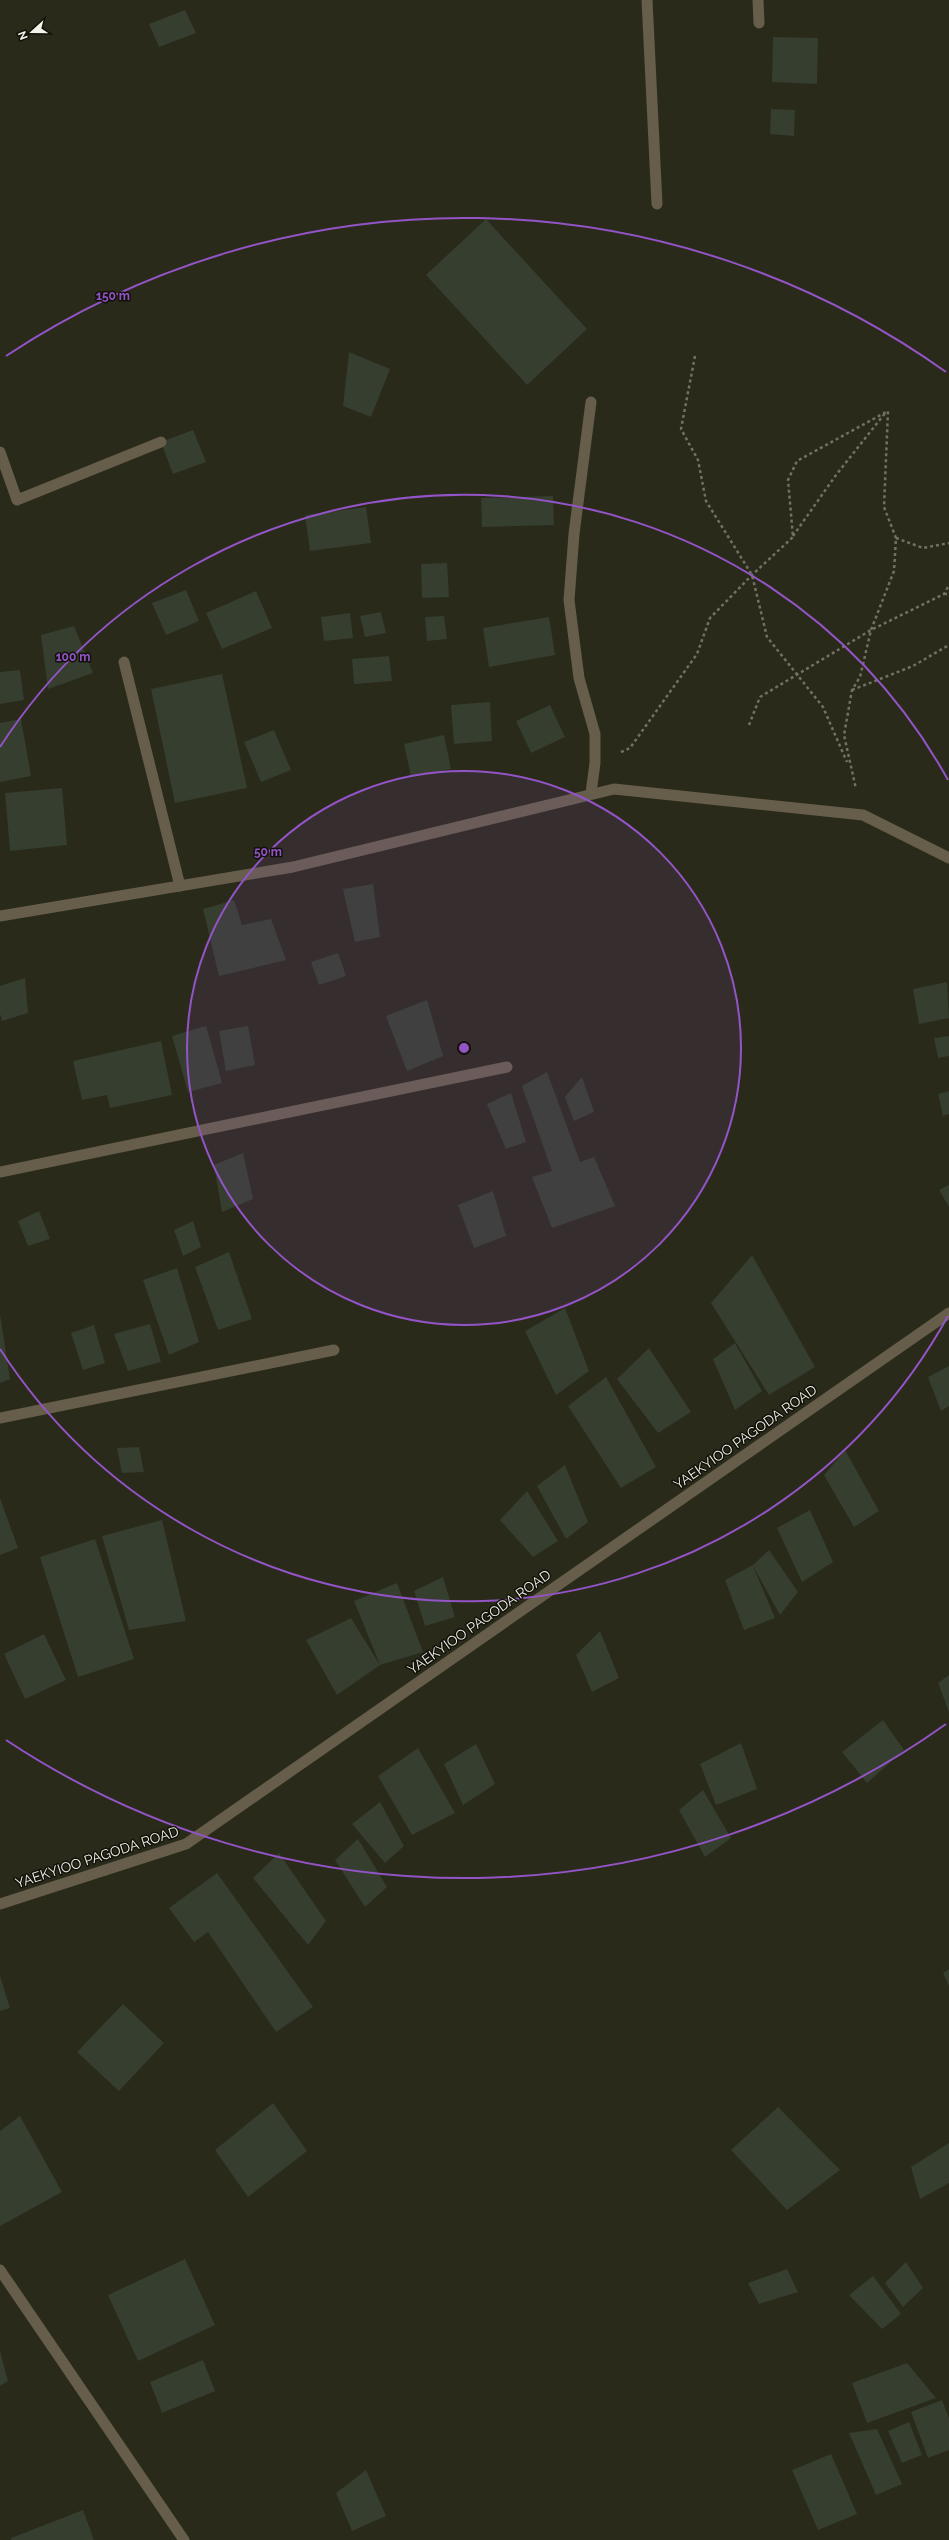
<svg xmlns="http://www.w3.org/2000/svg" width="949" height="2540" font-family="Raleway,sans-serif">
<style>
.building{fill:#353e2f}
.lines{fill:none;stroke-linecap:round;stroke-linejoin:round}
.path{stroke:#717264;stroke-width:2.5;stroke-dasharray:3 3;stroke-linecap:butt}
.service{stroke:#665d4a;stroke-width:11}
.minor{stroke:#665d4a;stroke-width:11}
.ring{fill:none;stroke:#9354c7;stroke-width:2}
.labels{text-anchor:middle;dominant-baseline:central;stroke-width:3;stroke-linejoin:round;paint-order:stroke}
.street-label{font-size:14px;fill:#f3f3e9;stroke:#12120b}
.centre{fill:#9354c7;stroke:#12120b;stroke-width:2}
.ring-label{font-size:12px;text-anchor:middle;font-weight:bold;fill:#9354c7;stroke:#12120b;stroke-width:3;stroke-linejoin:round;paint-order:stroke}
</style>
<rect width="100%" height="100%" fill="#292a1a"/>
<path class="building" d="M185,10L196,33L159,47L149,24Z
M773,37L818,38L817,84L772,82Z
M771,109L795,110L794,136L770,134Z
M486,219L587,329L527,385L426,275Z
M349,352L390,369L371,417L343,406Z
M193,430L206,462L173,474L161,442Z
M553,496L554,525L482,527L481,498Z
M366,507L371,543L310,551L305,515Z
M447,563L449,597L422,598L421,564Z
M186,590L199,621L166,635L152,603Z
M256,591L272,628L222,649L206,613Z
M381,612L386,633L365,637L360,616Z
M350,613L353,638L324,641L321,617Z
M444,616L447,639L427,641L425,617Z
M549,617L555,655L489,667L483,628Z
M74,626L93,673L48,689L41,635Z
M389,656L392,681L354,684L352,659Z
M20,670L24,700L0,704V672Z
M222,674L247,788L175,803L151,689Z
M490,702L492,741L454,744L451,705Z
M550,705L565,737L531,753L516,721Z
M21,719L31,776L0,782V723Z
M274,730L291,770L261,782L244,742Z
M444,735L451,769L411,777L404,744Z
M62,788L67,845L10,851L5,793Z
M373,884L380,937L355,942L343,889Z
M234,900L242,925L271,919L286,960L219,976L203,909Z
M338,953L346,976L319,985L311,962Z
M25,978L28,1013L2,1021L0,1014V986Z
M947,982L949,1018L919,1024L913,989Z
M427,1000L443,1056L407,1071L386,1016Z
M206,1026L222,1083L188,1092L172,1036Z
M248,1026L255,1065L226,1071L219,1031Z
M949,1036V1056L938,1058L934,1038Z
M161,1041L172,1095L110,1108L107,1095L82,1100L73,1061Z
M547,1072L580,1162L594,1157L615,1206L552,1228L532,1177L552,1171L522,1086Z
M582,1077L594,1112L574,1121L565,1097Z
M949,1091V1114L943,1116L938,1094Z
M511,1093L526,1142L506,1149L487,1104Z
M243,1153L253,1199L222,1212L214,1165Z
M949,1185V1207L939,1190Z
M493,1191L506,1236L474,1248L458,1205Z
M39,1211L50,1239L28,1246L18,1221Z
M193,1221L201,1247L183,1256L174,1230Z
M229,1252L252,1319L218,1330L195,1267Z
M752,1255L815,1367L769,1395L711,1303Z
M177,1268L199,1342L169,1355L143,1280Z
M565,1308L589,1371L556,1395L525,1331Z
M0,1314L10,1379L0,1383Z
M150,1324L161,1362L128,1371L114,1334Z
M94,1325L105,1363L83,1370L71,1333Z
M735,1343L762,1391L735,1410L713,1359Z
M649,1348L691,1412L658,1433L617,1379Z
M949,1366V1406L941,1411L928,1377Z
M606,1377L656,1467L621,1488L568,1406Z
M139,1447L144,1472L122,1473L117,1448Z
M845,1450L879,1511L854,1527L824,1475Z
M565,1465L588,1522L566,1539L537,1486Z
M527,1491L558,1541L533,1557L500,1520Z
M0,1498L18,1548L0,1555Z
M810,1510L833,1562L802,1582L777,1528Z
M162,1520L186,1621L129,1630L102,1536Z
M95,1539L134,1659L78,1677L40,1557Z
M769,1550L798,1592L780,1615L753,1566L775,1618L744,1630L725,1580L753,1565Z
M443,1577L455,1617L425,1626L414,1591Z
M397,1583L423,1652L380,1665L354,1601Z
M351,1618L380,1665L337,1695L306,1640Z
M600,1631L619,1678L592,1692L576,1655Z
M44,1634L66,1680L25,1699L4,1654Z
M949,1675V1712L938,1683Z
M883,1720L904,1750L867,1783L842,1752Z
M741,1743L757,1789L716,1805L700,1764Z
M476,1744L495,1784L463,1805L444,1764Z
M418,1748L455,1813L412,1835L378,1776Z
M703,1790L731,1838L705,1857L679,1810Z
M380,1802L404,1846L385,1863L352,1824Z
M358,1839L387,1887L365,1907L335,1860Z
M279,1853L326,1921L308,1945L253,1878Z
M217,1873L313,2007L276,2032L208,1932L194,1942L169,1908Z
M949,1969V1986L943,1973Z
M0,1976L10,2008L0,2011Z
M123,2004L164,2043L119,2091L77,2052Z
M273,2103L307,2151L248,2197L215,2150Z
M778,2107L840,2170L787,2210L731,2150Z
M20,2116L62,2192L0,2226V2131Z
M949,2143V2183L920,2199L911,2167Z
M185,2259L215,2325L138,2361L108,2295Z
M906,2262L923,2288L903,2307L885,2283Z
M787,2269L798,2292L759,2304L748,2283Z
M873,2276L901,2314L882,2329L849,2295Z
M0,2351L8,2381L0,2386Z
M203,2360L215,2391L162,2413L150,2382Z
M907,2363L936,2398L867,2423L852,2383Z
M942,2400L949,2418V2450L928,2458L911,2412Z
M909,2422L922,2455L902,2463L888,2431Z
M877,2429L902,2484L876,2495L849,2433Z
M831,2454L857,2514L818,2530L792,2470Z
M366,2470L386,2516L352,2531L336,2493Z
M83,2510L94,2540H11V2538Z"/>
<g class="lines">
<path class="path" d="M695,356L681,429L698,460L706,501L752,575L767,637L823,707L847,762
M793,536L836,475L886,412
M896,538L923,548L949,543
M944,594H949
M852,690L913,666L949,645
M749,725L760,697L871,630L944,594L949,585
M621,752L630,748L697,654L710,618L752,575L793,537L788,480L797,461L888,411L884,507L896,538L894,571L871,630L860,677L852,690L844,735L856,789"/>
<path class="service" d="M124,662L180,886"/>
<path class="minor" d="M647,0L657,204
M758,0L759,23
M591,402L574,534L569,600L579,678L595,734V763L591,793
M0,452L17,500L161,442
M0,916L293,867L614,789L863,815L949,858
M0,1172L507,1067
M0,1418L334,1350
M0,1904L186,1844L949,1313
M0,2270L184,2540"/>
</g>
<circle cx="464" cy="1048" r="277" fill="#9354c7" fill-opacity=".12"/>
<g class="ring">
<circle cx="464" cy="1048" r="277"/>
<path d="M948 1316A553 553 0 0 1 0 1349M0 747A553 553 0 0 1 948 780"/>
<path d="M946 1724A830 830 0 0 1 6 1740M6 356A830 830 0 0 1 946 372"/>
</g>
<g class="labels">
<g class="street-label">
<text transform="translate(745 1437) rotate(-35)">YAEKYIOO PAGODA ROAD</text>
<text transform="translate(479 1622) rotate(-35)">YAEKYIOO PAGODA ROAD</text>
<text transform="translate(97 1857) rotate(-18)">YAEKYIOO PAGODA ROAD</text>
</g>
</g>
<circle cx="464" cy="1048" r="6" class="centre"/>
<g class="ring-label">
<text x="113" y="300">150 m</text>
<text x="73" y="661">100 m</text>
<text x="268" y="856">50 m</text>
</g>
<g transform="translate(32 32) rotate(249)" stroke="#12120b" stroke-width="3" paint-order="stroke">
<path d="M0-3L7 15L0 10L-7 15Z" fill="#f3f3e9"/>
<text y="-6" font-size="11" font-weight="bold" text-anchor="middle" fill="#f3f3e9">N</text>
</g>
</svg>
